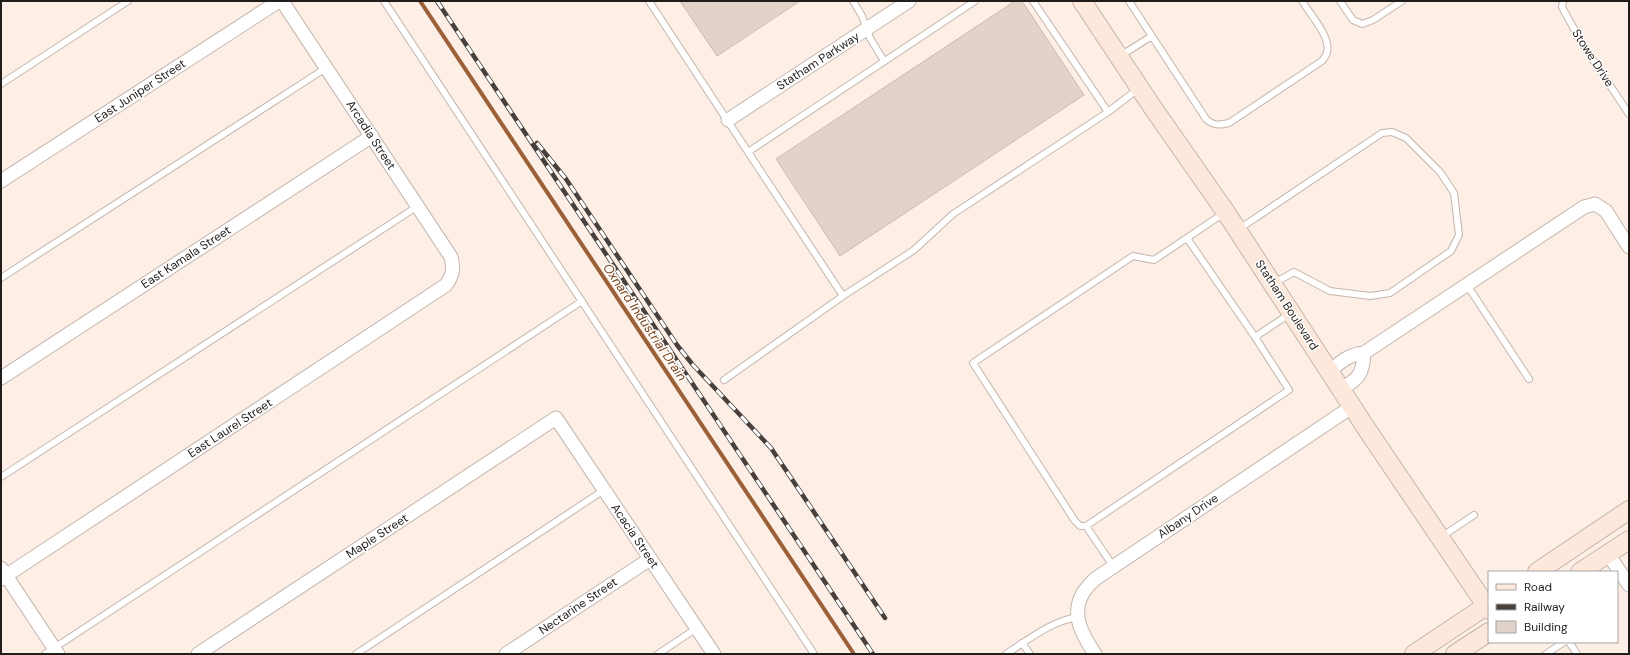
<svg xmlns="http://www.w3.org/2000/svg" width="1630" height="655" font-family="'DM Sans',sans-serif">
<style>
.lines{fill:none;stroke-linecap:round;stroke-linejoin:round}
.stream{stroke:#9b6038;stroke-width:4}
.building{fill:#e1d3ca;stroke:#c9bbb3}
.lane-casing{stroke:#c3b5ad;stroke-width:8}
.street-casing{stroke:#c3b5ad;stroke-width:15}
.secondary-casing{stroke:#c3b5ad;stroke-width:20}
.lane{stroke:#fff;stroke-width:6}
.street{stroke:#fff;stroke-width:13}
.secondary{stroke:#fde8db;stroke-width:18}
.rail-casing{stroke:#47403c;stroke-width:4.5}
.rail{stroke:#fff;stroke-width:3;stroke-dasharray:9;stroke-linecap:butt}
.labels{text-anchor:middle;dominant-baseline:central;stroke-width:3;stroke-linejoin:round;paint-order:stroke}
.street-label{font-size:12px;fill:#231d1a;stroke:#fff}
.water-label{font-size:13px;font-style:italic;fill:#7b441c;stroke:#fff}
</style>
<rect width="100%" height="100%" fill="#feefe6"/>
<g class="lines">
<path class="stream" d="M420,1L854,654"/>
</g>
<path class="building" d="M680,1H800L717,56Z
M1015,1H1022L1084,95L840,256L776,159Z"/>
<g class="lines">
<g class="lane-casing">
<path id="lane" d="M384,1L814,654
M649,1L748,152
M853,1L862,16L870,38L884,61
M975,1L748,152L843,296L914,250L953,214L1108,112L1138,89
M1033,1L1108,112
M1129,1L1206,119C1213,126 1220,125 1229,123L1322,61C1324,58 1327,55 1327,52C1331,37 1310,14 1302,1
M1340,1L1353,20L1362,24L1373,20L1402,1
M1563,1L1562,7L1580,40L1629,114
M1120,56L1152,36
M1,84L128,1
M1224,213L1154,260L1133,256L973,363L1075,521L1080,526H1086L1289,390L1255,337
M1239,229L1382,133L1392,132L1406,138L1440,172L1454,193L1459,235L1451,251L1390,293L1370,296L1330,291L1294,272L1274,283
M1187,238L1255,337L1291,313
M1,278L326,68
M1467,285L1529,379
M724,380L843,296
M1,477L418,206
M1086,526L1113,566
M1441,537L1474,515
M1569,642L1577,654
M1022,643L1030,654
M45,654L582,301
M356,654L604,490
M658,654L697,628
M1006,654C1028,640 1051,621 1078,617
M1546,654L1564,642"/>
</g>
<g class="street-casing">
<path id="street" d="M728,120L909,1
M1,181L279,1
M1330,371C1340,362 1350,354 1364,353L1584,207L1595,204L1606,211L1629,247
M1,378L372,136
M1342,389C1359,378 1363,374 1364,353
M1608,554L1629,585
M1,568L58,654
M1,579L446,285C453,275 454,268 451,257L282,1
M198,654L556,418L714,654
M506,654L650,559
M1095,654C1083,636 1070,615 1083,593C1086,588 1091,583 1095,579L1353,406"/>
</g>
<g class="secondary-casing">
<path id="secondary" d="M1082,1L1153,108L1225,211L1368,431L1489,610
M1537,572L1629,510
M1580,572L1629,540
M1414,654L1489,604
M1455,654L1489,632"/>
</g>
<use href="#lane" class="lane"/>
<use href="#street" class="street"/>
<use href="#secondary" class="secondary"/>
<g class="rail-casing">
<path id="rail" d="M437,1L873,654
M537,143L566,179L677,345L693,365L771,448L885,618"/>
</g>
<use href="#rail" class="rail"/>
</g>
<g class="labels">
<g class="street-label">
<text transform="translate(1593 58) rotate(57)">Stowe Drive</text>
<text transform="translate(818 61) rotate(-33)">Statham Parkway</text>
<text transform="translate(140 91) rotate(-33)">East Juniper Street</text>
<text transform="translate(371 135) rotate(57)">Arcadia Street</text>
<text transform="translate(186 257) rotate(-33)">East Kamala Street</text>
<text transform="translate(1287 305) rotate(57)">Statham Boulevard</text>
<text transform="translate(230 428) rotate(-33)">East Laurel Street</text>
<text transform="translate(1188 516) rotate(-34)">Albany Drive</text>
<text transform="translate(377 536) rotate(-33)">Maple Street</text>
<text transform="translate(635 536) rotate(56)">Acacia Street</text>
<text transform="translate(578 606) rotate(-34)">Nectarine Street</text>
</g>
<g class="water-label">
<text transform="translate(645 322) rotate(56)">Oxnard Industrial Drain</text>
</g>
</g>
<rect width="1630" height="655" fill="none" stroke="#231d1a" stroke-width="4"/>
<rect x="1488" y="571" width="130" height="72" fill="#ffffff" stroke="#a7a5a3"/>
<rect x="1496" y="584" width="20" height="6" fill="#fde8db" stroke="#a7a5a3"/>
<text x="1524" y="591" font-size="12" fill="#231d1a">Road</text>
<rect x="1496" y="604" width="20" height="6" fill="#47403c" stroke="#a7a5a3"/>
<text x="1524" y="611" font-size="12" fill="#231d1a">Railway</text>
<rect x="1496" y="621" width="20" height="12" fill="#e1d3ca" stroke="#a7a5a3"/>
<text x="1524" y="631" font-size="12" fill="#231d1a">Building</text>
</svg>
